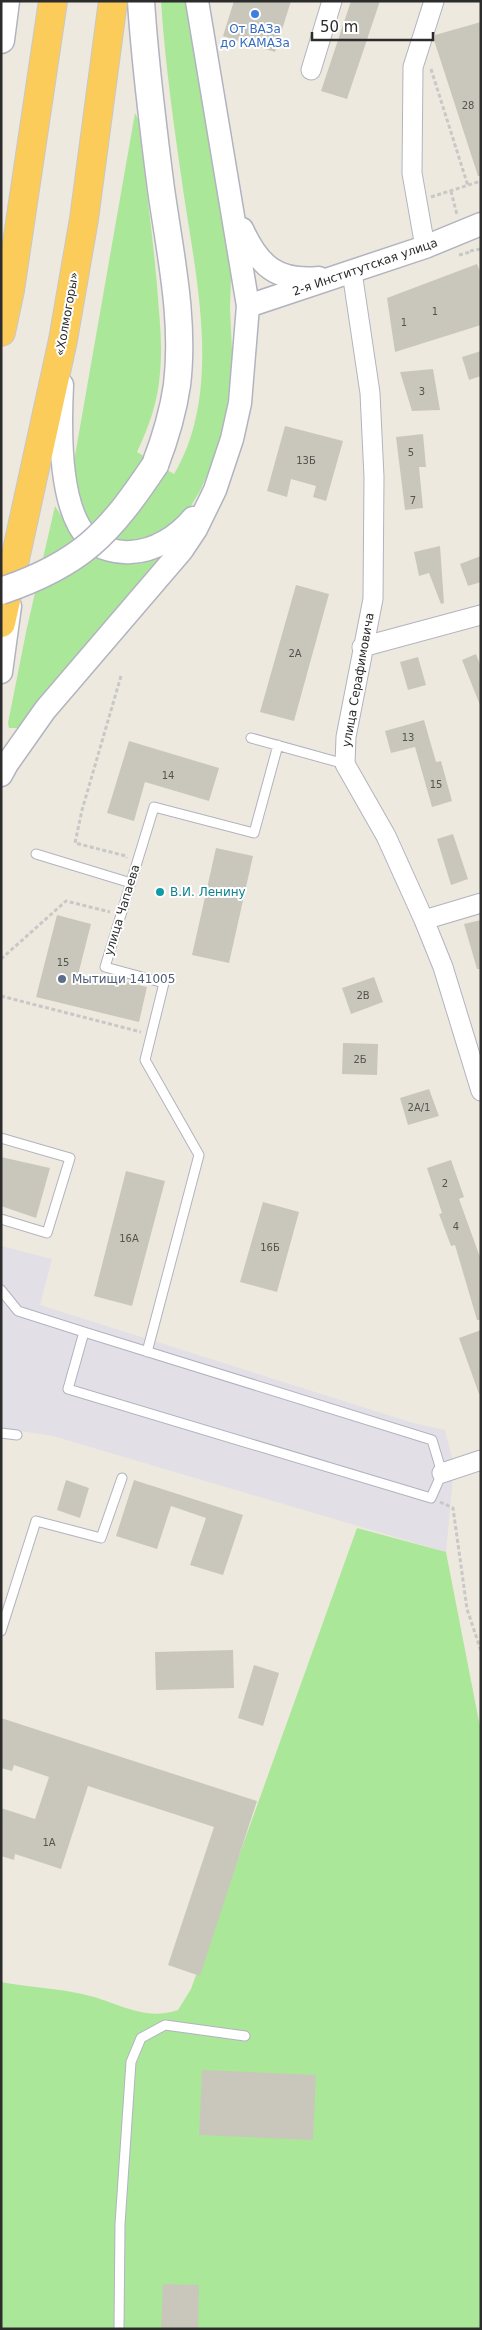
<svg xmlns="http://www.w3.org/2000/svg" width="482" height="2330" font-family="'DejaVu Sans',sans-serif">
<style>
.industrial{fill:#e2dfe7}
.green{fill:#abe799}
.building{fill:#c9c7bc}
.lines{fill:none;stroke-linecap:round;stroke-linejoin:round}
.service-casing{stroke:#b2b3c0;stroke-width:11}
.minor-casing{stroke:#b2b3c0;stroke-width:21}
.tertiary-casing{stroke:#b2b3c0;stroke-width:25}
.secondary-casing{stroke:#b2b3c0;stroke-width:29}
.trunk-casing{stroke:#c8c8c8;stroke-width:30}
.path{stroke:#c8c8c8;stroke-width:3;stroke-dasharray:4 2.5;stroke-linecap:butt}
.service{stroke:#fff;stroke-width:9}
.minor{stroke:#fff;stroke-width:19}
.tertiary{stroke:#fff;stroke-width:22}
.secondary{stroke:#fff;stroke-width:26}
.trunk{stroke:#fbcc5a;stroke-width:28}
.secondary-bridge-casing{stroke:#b2b3c0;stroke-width:29;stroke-linecap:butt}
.secondary-bridge{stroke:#fff;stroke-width:26}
.shop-dot{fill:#3f7fe0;stroke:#fff;stroke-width:2}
.culture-dot{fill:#0f9aa8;stroke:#fff;stroke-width:2}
.service-dot{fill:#5c6f8a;stroke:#fff;stroke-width:2}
.labels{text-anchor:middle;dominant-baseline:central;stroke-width:4;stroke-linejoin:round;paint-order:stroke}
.number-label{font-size:10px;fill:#535350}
.shop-label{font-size:12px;fill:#366cbe;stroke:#fff}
.street-label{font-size:12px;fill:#2c2c2c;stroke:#fff}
.culture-label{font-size:12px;fill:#0d838f;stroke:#fff;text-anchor:start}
.service-label{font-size:12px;fill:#4e5e75;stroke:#fff;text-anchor:start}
</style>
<rect width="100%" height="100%" fill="#eee9de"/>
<path class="industrial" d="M1,1246L52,1259L40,1305L413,1423L445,1430L454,1466L446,1552L53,1436L1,1428Z"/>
<path class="green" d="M161,1H188L232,250L230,308L233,371L223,428L214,460L200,491L189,509L163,532L137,541H121L105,537L94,528L83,515L73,467L135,113L138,119C145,175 152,230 157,285C159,314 163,344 160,373C158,401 149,427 137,452L174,474C223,392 196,278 183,189C174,126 165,64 161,1Z
M55,506L72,533L165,555L20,728H9L8,723L26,632Z
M357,1528L446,1552L481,1732V2329H1V1982C28,1987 55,1988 82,1994C117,2001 142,2022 178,2010L191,1989Z"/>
<path class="building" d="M234,1H291L275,52L223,36Z
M351,1H380L347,99L321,91Z
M481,22V176H478L434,40L435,35Z
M477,264L481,274V325L395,352L387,298Z
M481,351V376L469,380L462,357Z
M433,369L440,410L412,411L400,372Z
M285,426L343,441L326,501L313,497L316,486L291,479L287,497L267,491Z
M423,434L426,467H419L423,508L405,510L396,437Z
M440,546L444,603L441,604L429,573L419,576L414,552Z
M481,556V582L468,586L460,564Z
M296,585L329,594L294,721L260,712Z
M476,654L481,667L480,705L462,660Z
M418,657L426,685L408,690L400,662Z
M424,720L436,762L441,761L452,801L432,807L415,747L391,753L385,731Z
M129,741L219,768L209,801L145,782L134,821L107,813Z
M453,834L468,879L451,885L437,839Z
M216,848L253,856L229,963L192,955Z
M57,915L91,924L78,975L117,984L118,980L147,987L139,1022L36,997Z
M481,920V969H477L464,924Z
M374,977L383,1002L351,1014L342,988Z
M343,1043L378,1044L377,1075L342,1074Z
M429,1089L439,1116L408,1125L400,1098Z
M1,1157L50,1168L36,1218L1,1206Z
M451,1160L464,1197L459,1199L481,1260V1320H477L455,1245L451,1246L439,1214L442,1213L427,1168Z
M126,1171L165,1181L132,1306L94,1296Z
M263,1202L299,1212L277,1292L240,1282Z
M481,1330V1394H479L459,1338Z
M66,1480L89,1488L80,1518L57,1510Z
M134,1480L243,1515L223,1575L190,1565L206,1518L171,1506L157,1549L116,1536Z
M233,1650L234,1688L156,1690L155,1652Z
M254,1665L279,1673L263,1726L238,1718Z
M1,1718L257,1801L200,1976L168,1965L214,1827L88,1786L61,1869L15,1854L14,1860L1,1856V1808L35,1819L49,1777L14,1765L12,1771L1,1768Z
M202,2070L316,2075L313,2140L199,2135Z
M163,2284L199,2285L198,2329H161Z"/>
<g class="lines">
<g class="service-casing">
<path id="service" d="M251,738L345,764
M36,854L131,883
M1,1138L70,1158L47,1233L1,1219
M1,1290L18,1311L84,1332L68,1389L431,1498L442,1473L432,1440L84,1332
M147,1352L199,1155L145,1060L164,983L105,967L154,807L254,833L278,745
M1,1433L17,1435
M1,1631L36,1521L101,1538L122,1478
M119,2329L120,2224L131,2062L141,2038L165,2025L245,2036"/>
</g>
<g class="minor-casing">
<path id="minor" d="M311,70L332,1
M425,247L412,173L413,67L434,1
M352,272L370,393L374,477L373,599L346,737L345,764L386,836L424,920L443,967L481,1091
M362,647L481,615
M424,920L481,903
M442,1473L481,1460"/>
</g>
<g class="tertiary-casing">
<path id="tertiary" d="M242,229C259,266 277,282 319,278
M248,306L425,247L481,224
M62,385C60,425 58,509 89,539C99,549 118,553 131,552C155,551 178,536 193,518
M1,672L10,606
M1,775L7,764L45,710L182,550L196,529L215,490L232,439L240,403L248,306L197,1"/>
</g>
<g class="secondary-casing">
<path id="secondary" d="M141,1C145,64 153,127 161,189C170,253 185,320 177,385C173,413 165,439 155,465
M1,40L6,1"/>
</g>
<g class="trunk-casing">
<path id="trunk" d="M1,332L10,290L53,1
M1,623L63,340L84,219L113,1"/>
</g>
<path class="path" d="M431,69L468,186
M451,191L457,215
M431,197L481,181
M470,251L481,249
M459,255L470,252
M121,676L82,810L75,843L126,856L127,858
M1,959L66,901L110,912
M1,996L141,1032
M440,1502L453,1508L467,1609L481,1651"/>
<use href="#service" class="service"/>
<use href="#minor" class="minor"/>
<use href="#tertiary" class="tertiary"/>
<use href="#secondary" class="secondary"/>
<use href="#trunk" class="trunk"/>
<g class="secondary-bridge-casing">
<path id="secondary-bridge" d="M1,591C81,564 109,534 155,465"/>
</g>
<use href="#secondary-bridge" class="secondary-bridge"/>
</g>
<circle class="shop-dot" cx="255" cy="14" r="5"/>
<circle class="culture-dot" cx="160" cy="892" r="5"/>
<circle class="service-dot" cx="62" cy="979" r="5"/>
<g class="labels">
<g class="number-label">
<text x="468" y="105">28</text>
<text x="435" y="311">1</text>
<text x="404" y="322">1</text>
<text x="422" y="391">3</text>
<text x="411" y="452">5</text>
<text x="306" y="460">13Б</text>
<text x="413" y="500">7</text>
<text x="295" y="653">2А</text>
<text x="408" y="737">13</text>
<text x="168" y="775">14</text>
<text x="436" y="784">15</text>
<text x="63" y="962">15</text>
<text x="363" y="995">2В</text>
<text x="360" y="1059">2Б</text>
<text x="419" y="1107">2А/1</text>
<text x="445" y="1183">2</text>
<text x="456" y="1226">4</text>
<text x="129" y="1238">16А</text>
<text x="270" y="1247">16Б</text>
<text x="49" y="1842">1А</text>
</g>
<g class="shop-label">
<text x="255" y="29">От ВАЗа<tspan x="255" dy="14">до КАМАЗа</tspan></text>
</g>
<g class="street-label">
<text transform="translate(365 267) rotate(-19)">2-я Институтская улица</text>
<text transform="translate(67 314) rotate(-80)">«Холмогоры»</text>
<text transform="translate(358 680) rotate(-80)">улица Серафимовича</text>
<text transform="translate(122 910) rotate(-73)">улица Чапаева</text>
</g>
<g class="culture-label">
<text x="170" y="892">В.И. Ленину</text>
</g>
<g class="service-label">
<text x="72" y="979">Мытищи 141005</text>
</g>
</g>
<rect width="482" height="2330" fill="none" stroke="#2c2c2c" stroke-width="5"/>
<path d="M312 32v8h121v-8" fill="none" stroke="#2c2c2c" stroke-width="2.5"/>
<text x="320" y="32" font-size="15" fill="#2c2c2c" stroke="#ffffff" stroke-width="4" paint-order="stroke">50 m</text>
</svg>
